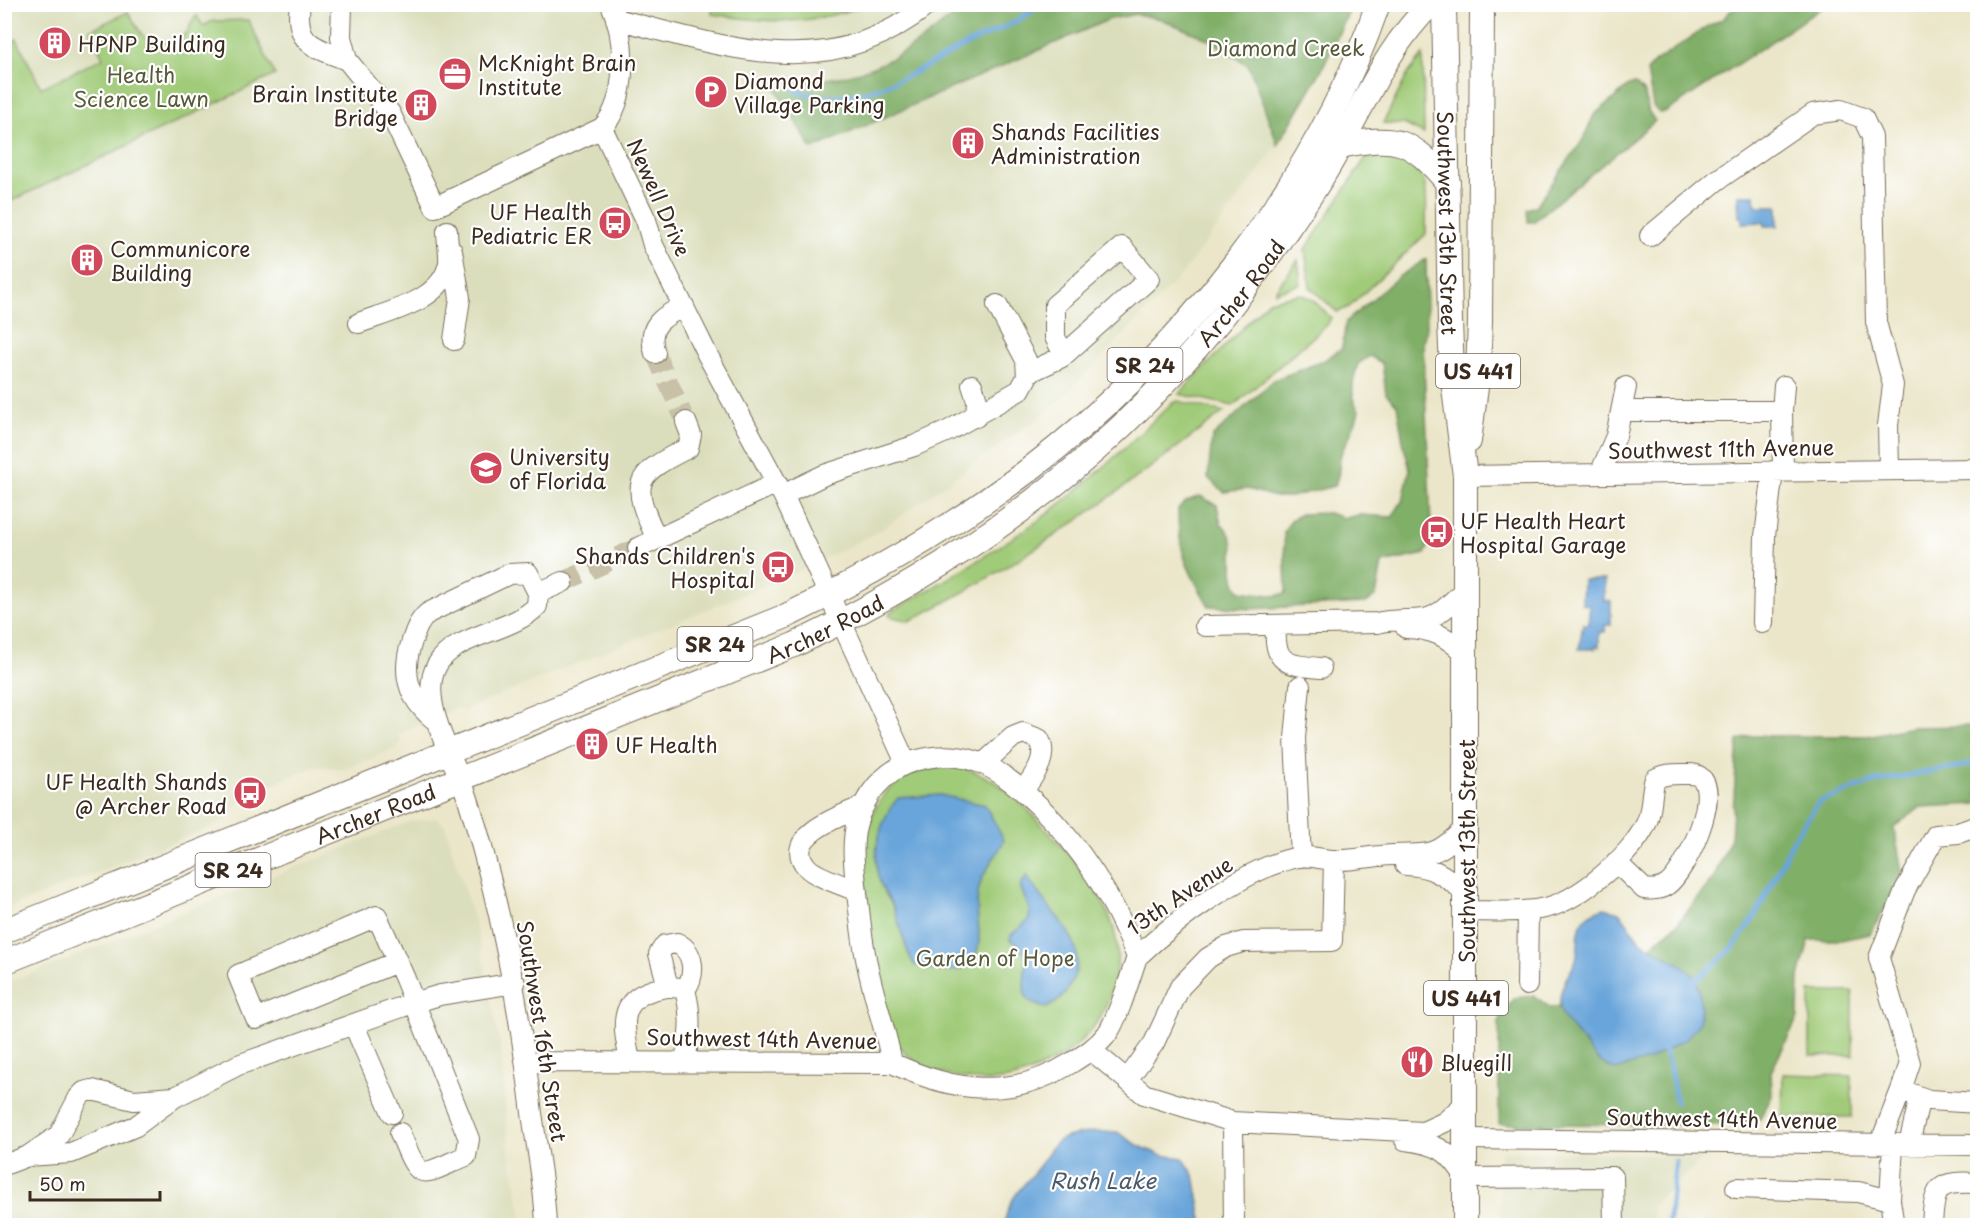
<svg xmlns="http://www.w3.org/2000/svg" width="1982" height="1230" font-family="'Playpen Sans',sans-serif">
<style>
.built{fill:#dbdebc}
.green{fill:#a0cb78;stroke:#6e7a4b;stroke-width:1.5}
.forest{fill:#80af68;stroke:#5e6c43;stroke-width:1.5}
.water{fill:#69a5da;stroke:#52687c;stroke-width:1.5}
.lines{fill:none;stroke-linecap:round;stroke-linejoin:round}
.stream{stroke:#69a5da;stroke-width:5}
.minor-tunnel{stroke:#c8c0a7;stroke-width:20;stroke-dasharray:20 10;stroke-linecap:butt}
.minor-casing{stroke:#796c5a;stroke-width:22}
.major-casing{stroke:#796c5a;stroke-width:26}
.minor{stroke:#fff;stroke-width:20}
.major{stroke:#fff;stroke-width:24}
.labels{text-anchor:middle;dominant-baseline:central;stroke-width:4.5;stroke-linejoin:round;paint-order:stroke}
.shield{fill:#fff;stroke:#766a62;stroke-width:1.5}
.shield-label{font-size:20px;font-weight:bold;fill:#3b2a1e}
.poi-label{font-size:21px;fill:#3b2a1e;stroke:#fff;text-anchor:start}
.park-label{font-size:21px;fill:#595a39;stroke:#fff}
.street-label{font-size:21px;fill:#3b2a1e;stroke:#fff}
.water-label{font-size:22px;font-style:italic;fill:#4d5b69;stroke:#fff}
</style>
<rect width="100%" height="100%" fill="#fff"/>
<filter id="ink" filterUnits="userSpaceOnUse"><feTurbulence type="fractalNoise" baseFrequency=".0167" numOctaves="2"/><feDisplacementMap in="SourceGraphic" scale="12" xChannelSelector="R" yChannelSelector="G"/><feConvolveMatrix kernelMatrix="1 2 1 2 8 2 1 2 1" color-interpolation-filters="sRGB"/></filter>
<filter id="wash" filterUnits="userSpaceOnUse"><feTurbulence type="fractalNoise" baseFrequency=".008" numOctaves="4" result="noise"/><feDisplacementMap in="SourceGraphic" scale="24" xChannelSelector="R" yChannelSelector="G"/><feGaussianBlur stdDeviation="1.35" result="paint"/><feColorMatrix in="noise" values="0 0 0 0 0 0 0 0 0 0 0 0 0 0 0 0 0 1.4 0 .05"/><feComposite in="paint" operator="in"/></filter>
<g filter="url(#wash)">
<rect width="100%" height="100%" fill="#ebe6c9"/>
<path class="built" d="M5,5H1352L1321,71L1278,145L1183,273L1056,405L881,530L799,571L462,711L458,707L398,734L401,741L396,748L346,769L314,767L247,795L222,823L5,909Z
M437,818L445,826L478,934L501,1050L509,1150L521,1211L520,1225L5,1226V984L411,821Z
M1501,1151L1706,1156L1653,1204V1225L1500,1226Z"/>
<path class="green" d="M712,5H865C810,26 770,23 712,14Z
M128,12L142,35C155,44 176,46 187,32C192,26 190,20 197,16L203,26L213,21L248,20L275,75L5,204V45L17,39L41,88L103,58L90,30Z
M1423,55L1424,134L1404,124L1383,123L1408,74Z
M1382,151C1434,156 1426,195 1426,234L1349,307L1337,312L1310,287L1305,250L1369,153Z
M1298,260L1301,284L1275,292L1277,288Z
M1299,294L1312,299L1331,318L1327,325L1233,406L1179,394L1268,301Z
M1178,401L1224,412C1123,489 1023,565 909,621L889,616L890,612C940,584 989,555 1036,522C1085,487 1128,445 1171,404Z
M951,766C993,771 1019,800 1046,829C1069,853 1092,880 1106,909C1135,965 1106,1035 1052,1062C1036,1070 1020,1078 1001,1080C971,1083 921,1074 901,1048C884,1028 878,979 874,953C862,876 842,772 951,766Z
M1810,992H1853V1056H1810Z
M1783,1074L1852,1076V1117H1782Z"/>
<path class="forest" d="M967,4H1352V5L1321,71L1278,145L1249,66L1210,40L1161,19L1136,14L1110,19L812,149L771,81C795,80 821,81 845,76C892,65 931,36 967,4Z
M1736,5H1826L1666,112L1659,113L1653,106L1647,71L1655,62L1708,26L1723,19Z
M1635,84L1645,93L1647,109L1655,121L1533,222H1528L1527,209L1536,206L1583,140L1594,115L1630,85Z
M1426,259L1427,328L1423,343L1431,526L1430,543L1425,554L1382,563L1376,596L1366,603L1250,609L1209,606C1187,569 1178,552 1178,509L1187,501L1200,496L1217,505L1221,524C1244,541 1224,572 1240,591L1276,596L1286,593L1284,532L1291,520L1301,514L1328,513L1345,518L1360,515L1392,517L1403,500L1410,469L1404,447L1397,405L1386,394L1382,363L1370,356L1358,364C1353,378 1349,398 1359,410C1356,428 1347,438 1341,454C1338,466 1341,475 1334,486L1290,497H1275L1248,489L1224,492L1208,478L1212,437L1274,380L1323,361L1342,348L1346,322L1398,277Z
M1977,726V804L1921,807L1894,827L1903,877L1870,934L1841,940H1809L1799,977L1798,1017L1771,1072L1772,1096L1760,1119L1720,1125L1499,1124V1021L1514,998L1534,996L1551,1008L1588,999L1678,923L1713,879L1731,838L1738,741L1750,736H1868L1912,727Z"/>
<path class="water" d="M1738,195H1755L1756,206H1778V226H1765L1764,222L1742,223V217H1739Z
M1583,580H1605L1604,601H1611V625H1605V632H1599V647L1595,646V649H1579L1583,624H1589V605L1582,604Z
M940,795L985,805L1004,840C996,859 980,873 978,894C976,906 978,919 979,931C982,978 947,975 914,965C904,948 902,930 895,912C892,901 883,893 880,882C871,854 879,820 898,798Z
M1027,875C1043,911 1095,938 1071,983C1065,996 1059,1002 1046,1008C999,999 1048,957 1010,940L1011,935L1029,920V909L1020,886Z
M1604,908L1619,912L1641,942L1682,965L1697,979L1701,1005L1699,1023L1686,1039L1649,1060L1615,1070C1597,1062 1596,1057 1584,1043C1568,1023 1553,1015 1563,986C1566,977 1573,969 1576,960C1582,934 1570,920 1604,908Z
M1093,1132H1117L1139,1146L1161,1155L1183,1158L1194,1175L1203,1225H1004C1009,1195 1023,1188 1040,1165C1046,1158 1049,1148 1057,1142C1066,1135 1082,1134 1093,1132Z"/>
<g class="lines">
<path class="stream" d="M794,90C856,114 918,69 972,42C999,29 1016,25 1040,4
M1697,979L1733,948L1756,915L1795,837L1819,802L1873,782L1978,763
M1664,1050L1670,1067L1676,1102
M1668,1226L1676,1161"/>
</g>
</g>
<g filter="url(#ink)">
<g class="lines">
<path class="minor-tunnel" d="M655,353L686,422
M563,582L638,548"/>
<g class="minor-casing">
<path id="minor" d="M300,4C294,45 315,47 347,60
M342,4L341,37L347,60L390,113L435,207L602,128C629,100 626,38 611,4
M616,19C728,47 828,86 929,4
M602,128L646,220L653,245L707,354L783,495L906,763
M1650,236L1716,181L1813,114L1841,110L1863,118L1872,137L1876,322L1893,385L1888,425L1889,470
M452,251L460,298L454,340
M359,323C390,311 442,301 449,263C450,254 447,241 447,231
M655,353C646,326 662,317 684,306
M1028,373L1062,357L1064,355L1149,279L1122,247L1055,305V337L1064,355
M972,385L977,400L976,417
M1623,411H1782L1783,471
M1782,411L1784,386
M1600,474L1616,436L1626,387
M1465,476L1978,469
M783,495L824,475L914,446L948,431L1020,390L1027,377L1026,360L997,305
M657,539C630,483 633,475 688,448L691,435L686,422
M638,548L777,483
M538,593L563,582
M1763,623L1765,536L1773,471
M1276,625C1273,664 1287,665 1321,668
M1205,626L1377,623C1393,619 1408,621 1424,619C1441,616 1454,600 1466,588
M1406,628C1433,629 1447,636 1466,655
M1300,686L1295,738L1301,857
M435,720C408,699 401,673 412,641C416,629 419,621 428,613L509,574L528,573L538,593L537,606C513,632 454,634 437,665C416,702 458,765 469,802C501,906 519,1005 532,1113C537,1150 545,1188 546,1226
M984,763L1013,737L1023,733L1039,739C1049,758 1034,775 1023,791
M1978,826L1958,833L1936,835L1905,890L1879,958L1910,1063L1901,1090L1929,1100L1978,1103
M1405,865C1431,865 1446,876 1466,893
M857,891C845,886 814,876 807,867C779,836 845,814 864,806
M1466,911C1490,911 1516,913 1540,909C1576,904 1631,856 1646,824C1653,809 1650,794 1655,779C1664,774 1672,774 1682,774C1688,774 1695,773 1700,777C1722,795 1685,872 1667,885C1660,890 1652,890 1644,889L1616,862
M397,962L256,1019L238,975L377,916L405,979L469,1139L466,1156C417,1177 421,1183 400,1133
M1527,985L1528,911
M668,986L659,954L665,945L677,943C695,952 696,975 685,990
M354,1025L392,1113
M1091,1050L1144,1094L1233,1122L1423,1132L1445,1122L1466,1103
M630,1061C624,1030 616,1001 653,990C665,987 673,985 685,990C692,1015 690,1035 685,1061
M527,1062L892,1063C953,1092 1012,1100 1071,1063C1084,1055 1097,1047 1107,1034C1118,1019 1130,977 1137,957
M892,1063C885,1026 871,990 865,953C861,933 860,914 857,894C855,872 851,848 856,826C863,797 884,770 914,761C969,745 1001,770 1039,806C1084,850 1114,899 1137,957C1174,922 1247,866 1299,857C1310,855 1323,860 1335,860C1351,861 1365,857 1380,856C1425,851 1430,864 1466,827
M1127,1080L1154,1043L1180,987L1208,958L1226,947L1243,942L1332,941L1334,860
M1233,1122L1234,1226
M1466,1139L1978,1145
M1405,1140C1438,1144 1449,1150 1466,1178L1613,1177L1614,1226
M1880,1144L1901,1090
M1909,1144L1920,1097
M28,1156L71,1153L136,1126L175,1097L238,1065L413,1003L440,995L515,983
M4,1165L28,1156L59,1135L79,1097L84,1092L92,1090L134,1100L175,1097
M1736,1188L1858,1192L1890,1200L1894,1226
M1890,1200L1893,1144
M1932,1226C1934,1185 1938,1181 1978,1183"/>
</g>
<g class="major-casing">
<g id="major">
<path id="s1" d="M1444,4L1450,322L1452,372L1465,476V1226"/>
<path d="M1340,146C1397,135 1410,138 1448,183"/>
<path d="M1469,441L1478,372L1480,322L1482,4"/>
<path d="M4,931L786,616C871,575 951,528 1026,472C1177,358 1316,184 1378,4"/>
<path id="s2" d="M4,962L794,645C1000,546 1155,424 1284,234C1304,205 1325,175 1341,144C1368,95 1390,44 1431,4"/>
</g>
</g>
<use href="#minor" class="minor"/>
<use href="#major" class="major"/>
</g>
</g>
<defs>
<g id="building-disc" transform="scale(1.725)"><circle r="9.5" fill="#d1495b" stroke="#fff"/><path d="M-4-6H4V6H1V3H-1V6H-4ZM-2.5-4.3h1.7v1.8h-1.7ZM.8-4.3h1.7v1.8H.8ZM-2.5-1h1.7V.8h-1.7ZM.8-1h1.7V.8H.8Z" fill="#fff"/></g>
<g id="office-disc" transform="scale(1.725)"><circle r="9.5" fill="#d1495b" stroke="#fff"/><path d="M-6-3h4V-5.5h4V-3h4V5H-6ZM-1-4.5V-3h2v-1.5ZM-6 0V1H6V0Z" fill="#fff"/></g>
<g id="parking-disc" transform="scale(1.725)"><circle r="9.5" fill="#d1495b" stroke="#fff"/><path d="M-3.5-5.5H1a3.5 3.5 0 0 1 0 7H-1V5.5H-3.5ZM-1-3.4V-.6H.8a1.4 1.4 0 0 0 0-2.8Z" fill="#fff"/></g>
<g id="bus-disc" transform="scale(1.725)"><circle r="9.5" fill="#d1495b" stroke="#fff"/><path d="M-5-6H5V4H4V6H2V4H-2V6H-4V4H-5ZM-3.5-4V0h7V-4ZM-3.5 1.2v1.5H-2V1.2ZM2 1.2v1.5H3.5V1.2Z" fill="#fff"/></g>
<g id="university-disc" transform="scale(1.725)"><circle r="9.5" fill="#d1495b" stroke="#fff"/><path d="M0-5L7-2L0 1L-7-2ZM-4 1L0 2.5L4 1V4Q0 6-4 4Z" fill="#fff"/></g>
<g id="restaurant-disc" transform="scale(1.725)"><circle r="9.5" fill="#d1495b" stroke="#fff"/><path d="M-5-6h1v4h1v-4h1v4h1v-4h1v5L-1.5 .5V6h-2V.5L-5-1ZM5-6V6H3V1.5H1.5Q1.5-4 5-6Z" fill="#fff"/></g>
</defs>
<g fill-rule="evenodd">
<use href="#building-disc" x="55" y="43"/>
<use href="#office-disc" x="455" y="74"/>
<use href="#parking-disc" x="711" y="92"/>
<use href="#building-disc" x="421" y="105"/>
<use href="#building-disc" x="968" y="143"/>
<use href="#bus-disc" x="615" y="223"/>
<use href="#building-disc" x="87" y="260"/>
<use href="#university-disc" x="486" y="468"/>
<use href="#bus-disc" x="1437" y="532"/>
<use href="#bus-disc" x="778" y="567"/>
<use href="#building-disc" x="592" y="744"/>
<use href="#bus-disc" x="250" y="793"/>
<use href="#restaurant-disc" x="1417" y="1062"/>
</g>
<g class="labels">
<g class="shield">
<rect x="1107.5" y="348" width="75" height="34" rx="4.5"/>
<rect x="1436" y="354" width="84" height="34" rx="4.5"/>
<rect x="677.5" y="627" width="75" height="34" rx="4.5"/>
<rect x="195.5" y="853" width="75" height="34" rx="4.5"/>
<rect x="1424" y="981" width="84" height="34" rx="4.5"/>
</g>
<g class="shield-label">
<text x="1145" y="365">SR 24</text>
<text x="1478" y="371">US 441</text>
<text x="715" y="644">SR 24</text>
<text x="233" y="870">SR 24</text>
<text x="1466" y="998">US 441</text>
</g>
<g class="poi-label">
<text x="78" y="43">HPNP Building</text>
<text x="478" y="62">McKnight Brain<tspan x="478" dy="24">Institute</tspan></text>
<text x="734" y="80">Diamond<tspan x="734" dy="24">Village Parking</tspan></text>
<text x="398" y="93" text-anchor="end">Brain Institute<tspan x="398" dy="24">Bridge</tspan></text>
<text x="991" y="131">Shands Facilities<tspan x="991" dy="24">Administration</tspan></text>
<text x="592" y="211" text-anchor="end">UF Health<tspan x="592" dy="24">Pediatric ER</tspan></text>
<text x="110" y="248">Communicore<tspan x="110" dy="24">Building</tspan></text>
<text x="509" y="456">University<tspan x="509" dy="24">of Florida</tspan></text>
<text x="1460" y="520">UF Health Heart<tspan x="1460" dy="24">Hospital Garage</tspan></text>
<text x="755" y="555" text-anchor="end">Shands Children's<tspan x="755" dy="24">Hospital</tspan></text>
<text x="615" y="744">UF Health</text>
<text x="227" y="781" text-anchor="end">UF Health Shands<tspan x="227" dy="24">@ Archer Road</tspan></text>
<text x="1440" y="1062">Bluegill</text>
</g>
<g class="park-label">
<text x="1286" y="47">Diamond Creek</text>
<text x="141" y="74">Health<tspan x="141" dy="24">Science Lawn</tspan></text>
<text x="995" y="957">Garden of Hope</text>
</g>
<g class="street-label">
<text transform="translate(660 197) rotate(66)">Newell Drive</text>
<text stroke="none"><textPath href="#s1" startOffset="219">Southwest 13th Street</textPath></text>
<text stroke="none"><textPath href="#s2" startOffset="1426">Archer Road</textPath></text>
<text transform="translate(1721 448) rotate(-1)">Southwest 11th Avenue</text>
<text stroke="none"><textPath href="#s2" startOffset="886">Archer Road</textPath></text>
<text stroke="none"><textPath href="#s2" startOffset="400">Archer Road</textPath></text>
<text transform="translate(1466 851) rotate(-90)">Southwest 13th Street</text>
<text transform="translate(1179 895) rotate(-34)">13th Avenue</text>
<text transform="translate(543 1031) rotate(81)">Southwest 16th Street</text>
<text transform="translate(762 1038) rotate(1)">Southwest 14th Avenue</text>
<text transform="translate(1722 1118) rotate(1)">Southwest 14th Avenue</text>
</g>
<g class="water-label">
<text x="1103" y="1179">Rush Lake</text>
</g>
</g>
<rect width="1982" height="1230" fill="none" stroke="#fff" stroke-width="24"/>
<path d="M30 1191v9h130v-9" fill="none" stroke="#3b2a1e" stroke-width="3"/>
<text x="39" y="1191" font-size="18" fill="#3b2a1e" stroke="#ffffff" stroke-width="4.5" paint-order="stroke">50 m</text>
</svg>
